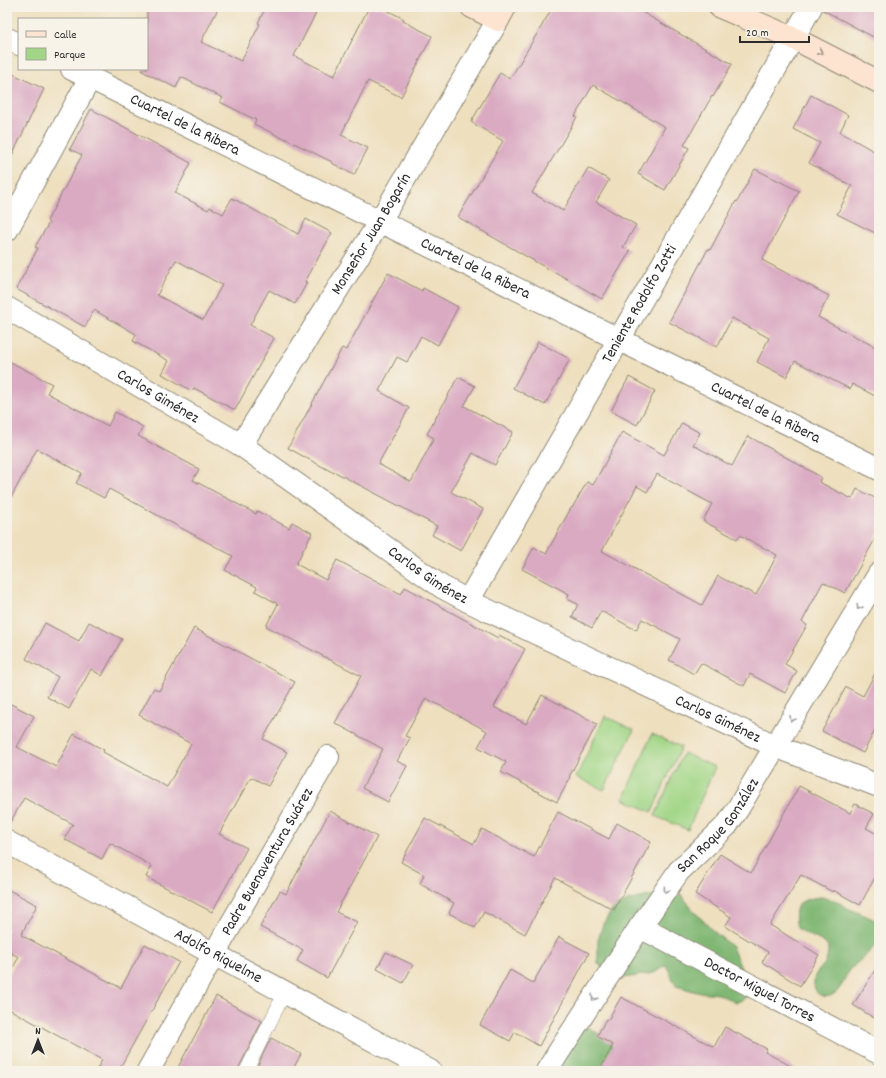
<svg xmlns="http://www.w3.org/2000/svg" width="886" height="1078" font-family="Dekko,sans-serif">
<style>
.green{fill:#a1d686;stroke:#668058}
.forest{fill:#80b773;stroke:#56714f}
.building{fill:#daaac2;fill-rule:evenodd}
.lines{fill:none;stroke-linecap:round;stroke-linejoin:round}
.service-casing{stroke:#8c8574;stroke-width:14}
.minor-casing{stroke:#8c8574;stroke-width:24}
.tertiary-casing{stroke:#8c8574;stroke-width:24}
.secondary-casing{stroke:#8c8574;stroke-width:24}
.service{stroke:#fff;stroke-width:13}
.minor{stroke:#fff;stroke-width:22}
.tertiary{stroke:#fff;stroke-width:22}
.secondary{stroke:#fde4d0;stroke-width:22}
.oneway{stroke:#94887e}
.oneway2{stroke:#a0a0a0}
.labels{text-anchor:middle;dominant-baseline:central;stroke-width:3;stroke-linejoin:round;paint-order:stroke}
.street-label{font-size:16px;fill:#2b2b2b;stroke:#f7f3e8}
</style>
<rect width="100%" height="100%" fill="#f7f3e8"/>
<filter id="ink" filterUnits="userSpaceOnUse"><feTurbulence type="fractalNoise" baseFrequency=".025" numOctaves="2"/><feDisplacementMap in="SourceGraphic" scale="8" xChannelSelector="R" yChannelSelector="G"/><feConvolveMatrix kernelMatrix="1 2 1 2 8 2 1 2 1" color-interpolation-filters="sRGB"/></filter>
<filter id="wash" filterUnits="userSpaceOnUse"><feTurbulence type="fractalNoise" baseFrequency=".012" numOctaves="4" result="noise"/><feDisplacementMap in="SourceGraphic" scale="16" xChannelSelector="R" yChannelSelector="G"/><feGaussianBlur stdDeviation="0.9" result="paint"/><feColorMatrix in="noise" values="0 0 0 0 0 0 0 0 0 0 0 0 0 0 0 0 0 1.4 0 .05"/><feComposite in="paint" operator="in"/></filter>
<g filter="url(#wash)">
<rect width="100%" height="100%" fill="#eedfbe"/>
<path class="green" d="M605,716L634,730L604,790L576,777Z
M652,734L681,747L652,812L623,799Z
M683,753L715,767L688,830L655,816Z"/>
<path class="forest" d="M678,890L692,909L711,929L732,947L752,994L736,1003L719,994L697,992L676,986L666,965L654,973L625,978H609L598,963V940L603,924L614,907L630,900Z
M822,897L837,901L845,907L871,918L879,923C879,929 880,936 877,942C871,954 856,961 848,973C843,980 841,991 832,995C828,997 824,997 820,995C816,993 815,989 814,985C813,971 821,971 826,961C828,956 828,951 828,946C819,938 806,935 797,928C792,904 799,899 822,897Z
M582,1024L608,1039L616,1055L619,1071H536L548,1051Z"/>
<g id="blocks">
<path class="building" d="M147,7H219L201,42L241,61L260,24L258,23L266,7H319L294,56L334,76L369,7H381L404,19L403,21L432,36L401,97L368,81L341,135L368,148L354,175L332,163V162L282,137V138L254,124L256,120L220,102L223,98L181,77L176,88L142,71L143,69H147Z
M553,7H633L732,64L713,97L712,96L684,145L689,148L665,190L638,174L665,127L593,85L575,116L577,117L532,193L563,211L588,168L609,180L596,202L636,225L623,247L630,251L602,299L555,272V273L458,217L503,141L471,122L500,73L510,79Z
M823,7H879V40L823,10Z
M7,71L44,89L7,166Z
M811,95L848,115L840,132L879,154V235L837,214L852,186L809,163L820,143L793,129Z
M91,109L191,163L175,193L208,210L210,207L223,214L232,198L298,234L306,219L332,233L305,282L307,283L295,304L269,290L250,325L274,338L235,410L194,388L192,391L162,374L169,361L133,341L136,334L94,310L85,327L16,289L38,248L35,247L49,223L47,221L82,155L70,149ZM176,260L222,285L203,320L157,295Z
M755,169L799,191L762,260L829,296L818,317L879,349V398L852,384L850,389L795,361L786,377L757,362L769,338L732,318L717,347L669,322L708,249L710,250L736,201L737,202Z
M388,273L422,291L423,288L458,307L438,345L421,336L407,362L397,357L379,391L409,408L378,464L411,482L434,438L427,434L458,377L475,386L464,406L513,432L495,465L473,453L451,492L483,509L461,551L432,535L437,526L335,472L334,473L288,448L342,348L346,350Z
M538,342L570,359L545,405L513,388Z
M7,360L52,384L47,393L108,426L115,412L143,427L138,436L199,469L193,480L256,514L257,511L289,528L292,522L312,533L296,564L326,580L337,560L401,594L405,587L498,638L499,635L525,649L494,707L526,724L542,695L597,724L569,777L570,778L557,802L501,772L506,762L478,747L487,731L426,698L405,736L410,738L397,761L407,766L388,802L362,788L383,749L335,723L361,676L266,626L278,604L255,591L257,587L225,570L233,556L109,489L104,498L76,483L82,473L37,449L7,505Z
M629,377L655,391L637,425L611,411Z
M682,423L700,433L693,445L732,466L748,436L821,477L819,482L852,499L857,489L879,500V532L845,593L823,582L802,622L807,625L785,664L797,671L785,693L750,674L744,686L701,663L694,674L669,660L680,639L642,619L636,630L601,611L592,628L572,617L578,604L567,599L569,594L522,569L534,547L546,554L571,508H572L587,482L593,485L622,432L664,455ZM657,474L712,504L703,521L737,539L740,535L777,555L756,595L747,590L746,591L718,576L702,605L602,551L637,486L647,492Z
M89,622L122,639L102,676L91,669L69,709L47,697L58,677L26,659L45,623L79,641Z
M194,628L295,682L263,739L287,752L268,786L251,777L219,834L247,848L212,912L146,877L152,866L110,843L102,859L64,839L73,824L24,798L7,828V702L34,716L17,747L56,767L74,734L104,750L103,752L167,787L191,744L139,715L154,688L159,691Z
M879,666V723L863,753L822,731L846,687L863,696Z
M799,786L850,813L855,804L874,814L866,828L879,835V870L860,905L833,890V892L801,875L770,925L819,955L800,986L762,962L768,952L725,926L731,917L695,894L720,854L751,873Z
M330,811L377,837L336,912L357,922L327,978L297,961L303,950L260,927L280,891L286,894Z
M558,812L609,839L617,823L651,842L614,910L555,878L525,934L484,912L475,928L449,913L454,903L420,884L424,875L401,862L425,818L474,844L482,829L534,857Z
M7,889L37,905L21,935L121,988L145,944L179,962L118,1071H96L102,1060L7,1008V978L19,957L11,953L7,960Z
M559,937L589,953L539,1046L515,1032L510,1041L480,1025L510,970L533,983Z
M386,952L413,965L403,983L377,969Z
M879,964V1021L853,1005Z
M216,996L262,1021L239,1067L238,1071H176Z
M621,997L714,1047L725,1027L767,1049L765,1052L800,1071H599L613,1045L597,1036L606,1019L608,1020Z
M271,1038L301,1054L292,1071H255Z"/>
</g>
</g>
<g filter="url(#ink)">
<use href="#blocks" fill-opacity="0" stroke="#8c8574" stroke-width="1"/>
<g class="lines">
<g class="service-casing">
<path id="service" d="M246,1071L285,992"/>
</g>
<g class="minor-casing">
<g id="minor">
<path d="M7,39L19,44"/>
<path id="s1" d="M72,69L620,340L879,469"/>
<path d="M7,230L90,78"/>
<path id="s2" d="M7,308L241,445L442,587L468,601L775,746L879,786"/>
<path id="s3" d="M241,445L380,221L498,20"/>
<path id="s4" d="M468,601L811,7"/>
<path id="s5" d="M7,842L214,954L430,1071"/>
<path id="s6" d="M640,927L879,1053"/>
<path id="s7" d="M148,1071L214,954L328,757"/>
</g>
</g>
<g class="tertiary-casing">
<g id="tertiary">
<path id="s8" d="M547,1071L560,1050L640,927L679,871L727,825L737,810L879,574"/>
</g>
</g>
<g class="secondary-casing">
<path id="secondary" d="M472,7L498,20L505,7
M720,7L793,38L879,82"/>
</g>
<use href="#service" class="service"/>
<use href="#minor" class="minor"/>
<use href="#tertiary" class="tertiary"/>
<use href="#secondary" class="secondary"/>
</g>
<defs><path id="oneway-chevron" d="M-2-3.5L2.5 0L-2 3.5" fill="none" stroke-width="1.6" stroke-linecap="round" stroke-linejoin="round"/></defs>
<use class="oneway" href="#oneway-chevron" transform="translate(820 52) rotate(27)"/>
<g class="oneway2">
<use href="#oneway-chevron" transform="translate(859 607) rotate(121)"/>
<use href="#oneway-chevron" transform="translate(792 719) rotate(121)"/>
<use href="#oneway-chevron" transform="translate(666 890) rotate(125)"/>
<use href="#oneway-chevron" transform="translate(594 998) rotate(123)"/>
</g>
</g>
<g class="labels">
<g class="street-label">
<text stroke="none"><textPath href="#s1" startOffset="126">Cuartel de la Ribera</textPath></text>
<text stroke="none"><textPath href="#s3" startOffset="248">Monseñor Juan Bogarín</textPath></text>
<text stroke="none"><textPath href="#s1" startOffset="450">Cuartel de la Ribera</textPath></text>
<text stroke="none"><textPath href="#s4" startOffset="343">Teniente Rodolfo Zotti</textPath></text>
<text stroke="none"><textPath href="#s2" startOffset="175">Carlos Giménez</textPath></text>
<text stroke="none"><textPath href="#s1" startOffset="774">Cuartel de la Ribera</textPath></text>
<text stroke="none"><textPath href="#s2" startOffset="499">Carlos Giménez</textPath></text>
<text stroke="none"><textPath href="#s2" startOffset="823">Carlos Giménez</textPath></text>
<text stroke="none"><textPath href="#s8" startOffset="300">San Roque González</textPath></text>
<text stroke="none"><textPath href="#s7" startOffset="241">Padre Buenaventura Suárez</textPath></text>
<text stroke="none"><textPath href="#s5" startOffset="240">Adolfo Riquelme</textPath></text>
<text stroke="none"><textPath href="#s6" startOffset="135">Doctor Miguel Torres</textPath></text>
</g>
</g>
<rect width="886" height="1078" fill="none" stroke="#f7f3e8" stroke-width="24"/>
<rect x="18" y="18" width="130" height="52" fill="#f7f3e8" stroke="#a5a39c"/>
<rect x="26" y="31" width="20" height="6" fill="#fde4d0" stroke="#a5a39c"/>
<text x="54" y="38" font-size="12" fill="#2b2b2b">Calle</text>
<rect x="26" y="48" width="20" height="12" fill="#a1d686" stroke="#a5a39c"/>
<text x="54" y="58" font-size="12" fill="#2b2b2b">Parque</text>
<g transform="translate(38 1040)" stroke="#f7f3e8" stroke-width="3" paint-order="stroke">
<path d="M0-3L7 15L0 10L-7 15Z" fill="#2b2b2b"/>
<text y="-6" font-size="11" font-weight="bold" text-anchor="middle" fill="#2b2b2b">N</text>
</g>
<path d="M740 36v6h69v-6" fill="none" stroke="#2b2b2b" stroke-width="2"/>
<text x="746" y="36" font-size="12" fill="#2b2b2b" stroke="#f7f3e8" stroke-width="3" paint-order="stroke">20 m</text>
</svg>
